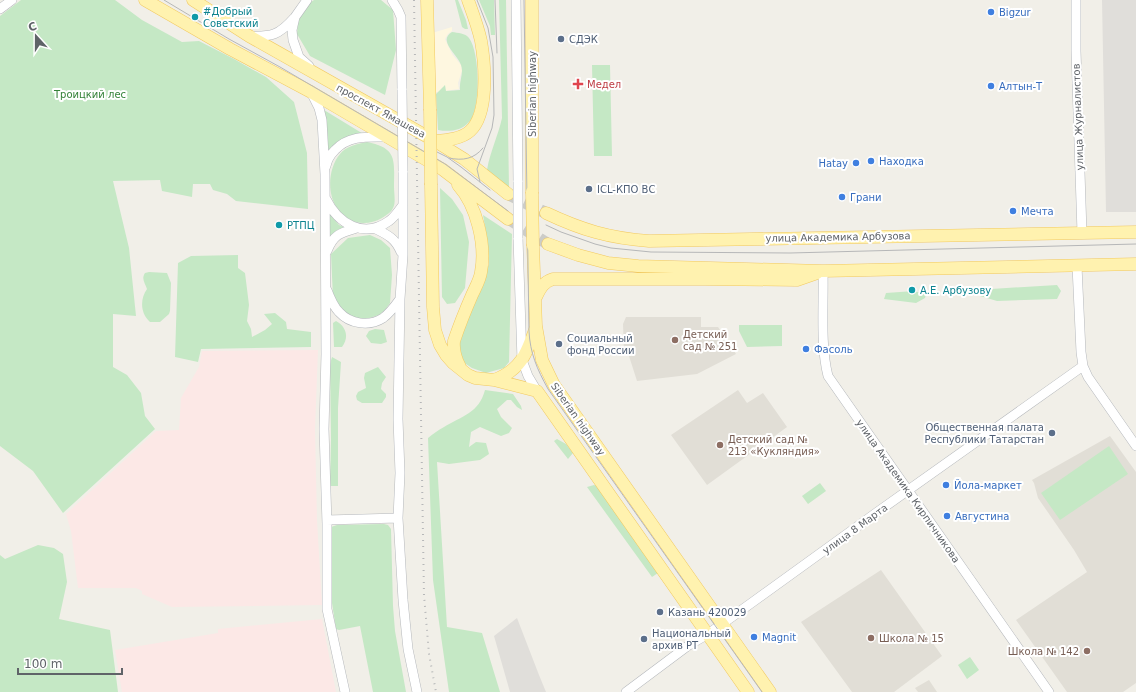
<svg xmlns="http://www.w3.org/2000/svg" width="1136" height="692" font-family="'DejaVu Sans',sans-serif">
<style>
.commercial{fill:#fef7e0}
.industrial{fill:#e0deda}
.education{fill:#e1ded6}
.medical{fill:#fce8e6}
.green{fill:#c5e8c5}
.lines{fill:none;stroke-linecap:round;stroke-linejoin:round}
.major-tunnel{stroke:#ccccc8;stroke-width:12;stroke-dasharray:12 6;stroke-linecap:butt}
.minor-casing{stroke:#b5b8bc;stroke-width:10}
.major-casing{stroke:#f2c960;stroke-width:13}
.minor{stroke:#fff;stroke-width:9}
.major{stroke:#fff2af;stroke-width:12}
.tram{stroke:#b6b7b8;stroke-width:1}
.rail{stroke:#b6b7b8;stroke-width:2;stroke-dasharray:1 5;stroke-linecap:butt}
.minor-bridge-casing{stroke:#b5b8bc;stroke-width:10;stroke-linecap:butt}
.major-bridge-casing{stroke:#f2c960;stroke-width:13;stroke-linecap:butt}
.minor-bridge{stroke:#fff;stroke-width:9}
.major-bridge{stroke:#fff2af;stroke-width:12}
.shop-dot{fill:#3f7fe0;stroke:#fff;stroke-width:1.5}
.culture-dot{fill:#0f9aa8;stroke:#fff;stroke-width:1.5}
.service-dot{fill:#5c6f8a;stroke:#fff;stroke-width:1.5}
.health-dot{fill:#e0444e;stroke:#fff;stroke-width:1.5}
.education-dot{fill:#8d6e63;stroke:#fff;stroke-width:1.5}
.labels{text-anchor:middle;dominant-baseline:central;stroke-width:4;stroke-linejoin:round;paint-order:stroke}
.culture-label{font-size:10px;fill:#0d838f;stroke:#fff;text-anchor:start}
.shop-label{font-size:10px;fill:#366cbe;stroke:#fff;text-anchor:start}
.service-label{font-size:10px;fill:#4e5e75;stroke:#fff;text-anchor:start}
.health-label{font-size:10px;fill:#be3a42;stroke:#fff;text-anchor:start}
.park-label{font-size:10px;fill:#348238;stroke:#fff}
.street-label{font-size:10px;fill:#5f6368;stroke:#fff}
.education-label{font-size:10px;fill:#785e54;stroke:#fff;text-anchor:start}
</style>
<rect width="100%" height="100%" fill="#f1efe8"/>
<path class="commercial" d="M452,27V31L448,34L445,39L452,54L461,65L462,71L458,83L459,89L436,92L432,33Z"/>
<path class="industrial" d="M1102,0H1136V212H1106Z
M517,618L539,675L546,692H510L494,636Z"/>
<path class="education" d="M626,317H701V327H718L736,354L697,374L637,381L629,356L624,352L623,324Z
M738,390L747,403L763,393L787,427L707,485L671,435Z
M1110,436L1136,472V683L1123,692H1067L1016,620L1087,572L1074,550L1038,498L1034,483L1032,480Z
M881,570L942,656L894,692H852L801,622Z
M929,680L937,692H918L915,688Z"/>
<path class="medical" d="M318,350L315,429L317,520L322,605L172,607L142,594V591L136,588H78L71,531L66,514L156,431L179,430L181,398L199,367L202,351Z
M322,619L336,692H122L115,650L218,633V629Z"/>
<path class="green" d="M21,0H115L142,20L182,42L199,41L234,59L266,77L294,102L307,153L308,209L236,201L227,194L213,190L210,184H193L192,197L162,191L160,180L113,181L129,248L136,316L113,314V367L127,375L141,393L145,416L155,429L63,513L33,471L0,446V16Z
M314,0H381L393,10L396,50L385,95L310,56L297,34L298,20L305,6Z
M455,0H458L466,20L468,29H465L462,27Z
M479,0H494L495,35H491L490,26Z
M499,0H506L509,188L487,170C490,152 498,136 502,118Z
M452,32C458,33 465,33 469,38C480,52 481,110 469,122C461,131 449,132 438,130L436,94L445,85L446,91L460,90C459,81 464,73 461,65C458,55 437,41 452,32Z
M592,65H610L612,156H594Z
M324,110L365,135L326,157Z
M367,142C398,148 394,161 394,187C394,193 396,203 393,208C391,213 386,215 382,218C366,227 347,224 337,208C327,194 328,168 340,154C346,146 358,144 367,142Z
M440,188L452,199L463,215L469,242L465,288L455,303L447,304L442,297Z
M328,212L339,225L346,228L337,230L328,238Z
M483,215L512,234L509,362L504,368L486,373L472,368L463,362L457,343L489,264L487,239Z
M370,235L381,240L390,248L392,275L390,303L385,310L379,315L366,319H359L344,313L333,298L331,254L348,238Z
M238,255V268L245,273L249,305L247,321L251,329L252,337L265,330L272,324L264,314L275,313L286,322L287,329L311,332V347L201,349L198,362L175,357L178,263L191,256Z
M149,272L167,273L171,283L170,311L169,314L160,322H150C140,313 140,299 147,289C145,283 141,279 145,273Z
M1057,285L1061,291L1057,299L997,301L980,296L982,291L991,289Z
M914,291L926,294L925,298L916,303L884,299L886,293Z
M336,321C347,327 349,338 342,347H334L333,323Z
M739,325H782V346L747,347L739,331Z
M375,329L384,330L387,342L381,344L371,343L366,336L369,331Z
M332,357L341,362L338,408V486H330L331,440L330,364Z
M378,367L386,377L382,383L381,389L386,394V397L382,403H362L357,400L356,396L358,392L366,388L364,378L365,373Z
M485,390L513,394L521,406L522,410L517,407L511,400H507L497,409L501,417L512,428L509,433L501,436L480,427L471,432L469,447L476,442L486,443L489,454L480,460L449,464L437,462L447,627L482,633L500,692H449L433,580L428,438C433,434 438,430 444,427C462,416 479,413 485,390Z
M557,439L566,444L573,453L568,459L554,441Z
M1109,446L1128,474L1060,520L1041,493Z
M820,483L826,491L808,504L802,496Z
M594,485L597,486L658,573L652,577L587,487Z
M384,524L388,525L391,529L393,606L395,631L406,692H373L360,626L339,630L336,629L332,603L330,537L331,527L337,525Z
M38,545L54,548L63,554L67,582L59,619L110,630L118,692H0V555L5,559Z
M970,657L979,670L967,679L958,665Z"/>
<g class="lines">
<path class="major-tunnel" d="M508,194L546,213
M509,219L548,244"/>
<g class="minor-casing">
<path id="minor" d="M307,0L295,17L292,30L293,40L299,57L309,66
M392,0L398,10L401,17L402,90
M516,0L518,182
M1076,0V51L1082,233
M0,9L12,0
M249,36C272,37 279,35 294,18
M311,92L319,108L322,120L325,174L326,354L324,429L327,524V609L345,692
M326,166C327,160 330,155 335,150C349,135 368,137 387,137
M403,171V255L400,299L398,419L400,473L398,518L403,600L408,649L417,692
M326,199C338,224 364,239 389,221C395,217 399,210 403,205
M374,228C388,235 395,238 401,252
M518,238L522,360L528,376L537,391
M327,251C334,234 340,233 357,228
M1077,266L1081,352L1083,366L1088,377L1136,446
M823,271C824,303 820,345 828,376L1049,692
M327,290C330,298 333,306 339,312C350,324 369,327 383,318C390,313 395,306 400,299
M327,520L398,518
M626,692L689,645L708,634L750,604L876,513L1083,366"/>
</g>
<g class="major-casing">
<path id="major" d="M145,0L230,49L311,92L442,169L508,219
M193,0L249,36L435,141L464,159L508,194
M427,0L430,109
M532,0V192
M435,141C447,140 461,139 470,131C489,114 485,64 481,41C478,27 473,14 468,0
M431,185L433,307L435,330L440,345L446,355L453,363L468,375L475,378L494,380L537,391L748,692
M458,185C477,206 486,245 481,272C480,280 475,288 472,295C465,311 459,326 454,341C453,351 455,358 460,367
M546,213C582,230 609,238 649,241L1136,232
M548,244L578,255L608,263L638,266L823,271L1136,264
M533,246L536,326L542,360L554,385L770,692
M536,297C540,289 543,282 553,279H705L797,280L817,273
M494,380C521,370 527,353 536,327"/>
</g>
<use href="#minor" class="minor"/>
<use href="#major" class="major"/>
<path class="tram" d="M164,0L229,39L280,67L445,164L508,211
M477,0L488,28L493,57L494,115L492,128L477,169L480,182
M495,0L497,53
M524,0L529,331C530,353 537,369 548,389L762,692
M431,149L447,157L461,167L490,190
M449,158C463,161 474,159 483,148
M546,225L561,232L595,244L611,248L651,252L790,253L1136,244"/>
<path class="rail" d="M414,0L424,595L429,654L436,692"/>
<g class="minor-bridge-casing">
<path id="minor-bridge" d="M402,90L403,171
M518,182V238"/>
</g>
<g class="major-bridge-casing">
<path id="major-bridge" d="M430,109L431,185
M532,192L533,246"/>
</g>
<use href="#minor-bridge" class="minor-bridge"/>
<use href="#major-bridge" class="major-bridge"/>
</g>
<g class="shop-dot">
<circle cx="991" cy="12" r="4"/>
<circle cx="991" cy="86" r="4"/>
<circle cx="871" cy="161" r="4"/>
<circle cx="856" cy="163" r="4"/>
<circle cx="842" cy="197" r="4"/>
<circle cx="1013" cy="211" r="4"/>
<circle cx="806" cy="349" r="4"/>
<circle cx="946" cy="485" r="4"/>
<circle cx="947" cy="516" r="4"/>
<circle cx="754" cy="637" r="4"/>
</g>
<g class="culture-dot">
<circle cx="195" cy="17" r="4"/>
<circle cx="279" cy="225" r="4"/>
<circle cx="912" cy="290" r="4"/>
</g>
<g class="service-dot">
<circle cx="561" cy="39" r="4"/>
<circle cx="589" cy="189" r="4"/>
<circle cx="559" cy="344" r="4"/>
<circle cx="1052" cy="433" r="4"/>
<circle cx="660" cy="612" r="4"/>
<circle cx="644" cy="639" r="4"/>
</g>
<path class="health-dot" d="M576 78h4v4h4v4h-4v4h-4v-4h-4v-4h4z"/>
<g class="education-dot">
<circle cx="675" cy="340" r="4"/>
<circle cx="720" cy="445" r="4"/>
<circle cx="871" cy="638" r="4"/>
<circle cx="1087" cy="651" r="4"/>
</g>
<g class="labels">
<g class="culture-label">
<text x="203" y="11">#Добрый<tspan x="203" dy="12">Советский</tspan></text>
<text x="287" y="225">РТПЦ</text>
<text x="920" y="290">А.Е. Арбузову</text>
</g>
<g class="shop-label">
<text x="999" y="12">Bigzur</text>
<text x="999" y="86">Алтын-Т</text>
<text x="879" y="161">Находка</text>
<text x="848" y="163" text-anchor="end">Hatay</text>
<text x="850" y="197">Грани</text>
<text x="1021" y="211">Мечта</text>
<text x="814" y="349">Фасоль</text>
<text x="954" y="485">Йола-маркет</text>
<text x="955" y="516">Августина</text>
<text x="762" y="637">Magnit</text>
</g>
<g class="service-label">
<text x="569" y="39">СДЭК</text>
<text x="597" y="189">ICL-КПО ВС</text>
<text x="567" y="338">Социальный<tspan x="567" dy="12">фонд России</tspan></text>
<text x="1044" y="427" text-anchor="end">Общественная палата<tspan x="1044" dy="12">Республики Татарстан</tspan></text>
<text x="668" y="612">Казань 420029</text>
<text x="652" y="633">Национальный<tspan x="652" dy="12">архив РТ</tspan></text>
</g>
<g class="health-label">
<text x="587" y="84">Медел</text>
</g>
<g class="park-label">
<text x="90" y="94">Троицкий лес</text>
</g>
<g class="street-label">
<text transform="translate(532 94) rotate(-90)">Siberian highway</text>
<text transform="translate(381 111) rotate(29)">проспект Ямашева</text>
<text transform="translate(1078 117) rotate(-92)">улица Журналистов</text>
<text transform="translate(838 237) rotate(-1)">улица Академика Арбузова</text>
<text transform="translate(578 419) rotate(55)">Siberian highway</text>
<text transform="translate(908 491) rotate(55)">улица Академика Кирпичникова</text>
<text transform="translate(855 529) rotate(-36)">улица 8 Марта</text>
</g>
<g class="education-label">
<text x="683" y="334">Детский<tspan x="683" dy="12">сад № 251</tspan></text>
<text x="728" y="439">Детский сад №<tspan x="728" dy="12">213 «Кукляндия»</tspan></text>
<text x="879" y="638">Школа № 15</text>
<text x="1079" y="651" text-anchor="end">Школа № 142</text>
</g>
</g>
<g transform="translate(36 36) rotate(339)" stroke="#ffffff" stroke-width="3" paint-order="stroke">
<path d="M0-3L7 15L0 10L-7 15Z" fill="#5f6368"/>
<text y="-6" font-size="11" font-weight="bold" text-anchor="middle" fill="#5f6368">С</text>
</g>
<path d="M18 668v6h104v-6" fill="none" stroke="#5f6368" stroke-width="2"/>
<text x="24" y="668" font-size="12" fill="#5f6368" stroke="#ffffff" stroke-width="3" paint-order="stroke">100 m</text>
</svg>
